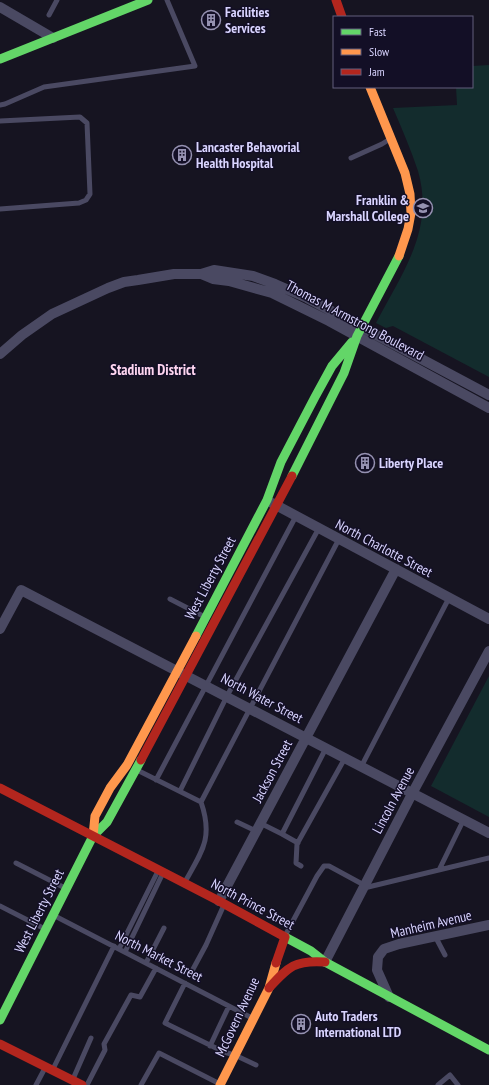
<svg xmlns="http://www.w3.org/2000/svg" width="489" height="1085" font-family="'PT Sans Narrow',sans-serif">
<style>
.green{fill:#132c2d}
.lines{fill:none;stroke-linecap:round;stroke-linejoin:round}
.lane{stroke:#4a4962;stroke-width:5}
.street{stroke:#4a4962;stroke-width:10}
.fast{stroke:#63d668;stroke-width:9}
.slow{stroke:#ff974d;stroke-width:9}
.jam{stroke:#b3261e;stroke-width:9}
.labels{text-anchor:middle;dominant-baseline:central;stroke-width:3;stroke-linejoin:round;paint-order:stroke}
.poi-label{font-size:14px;font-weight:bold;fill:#d9d4ff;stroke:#130f26;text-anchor:start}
.street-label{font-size:14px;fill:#d9d4ff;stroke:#130f26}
.neighbourhood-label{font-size:15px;font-weight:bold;fill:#ffd6f0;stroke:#130f26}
</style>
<rect width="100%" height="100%" fill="#161421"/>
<path class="green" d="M489,65V377L393,326L386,328L376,323C402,273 435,230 418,171C411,150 402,129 393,108L457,105L456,87H472V66Z
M489,676V817L431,786Z"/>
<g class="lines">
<path class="lane" d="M49,15L57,0
M0,105L5,104L44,87L195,66L167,0
M0,121L80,117L87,123L90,194L86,200L79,203L0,209
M351,158L382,144L390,139
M170,599L205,617
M361,767L449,598
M137,770L201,802
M156,780L296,516
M180,791L227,696L319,528
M237,822L256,831
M260,823L282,834L326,748
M282,834L298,843
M16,863L65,888
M301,866L296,863L297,844L345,758
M439,870L464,819
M186,880C203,850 213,837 201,802L339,539
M364,888L489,858
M0,906L45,929
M53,915L250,1017
M286,934L317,876L324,866H329L364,885
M435,936L445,955
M119,949L157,873
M125,952L162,875
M146,963L164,928
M192,971L206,945L223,907
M185,983L165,1023L224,1052L231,1054
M210,1046L229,1006
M239,1057L256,1065
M53,1069L114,946
M73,1079L91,1038
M36,1085L45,1068
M87,1085L105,1050L104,1044L131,995L140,997L156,968
M141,1085L159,1053L218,1083
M438,1085L450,1075L458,1085"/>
<path class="street" d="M0,7L53,38
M201,274L213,279L229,281L272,293L329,321L489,408
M0,354L22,335L52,314L108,288L124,282L138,280L174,274H201L214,270L253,276L275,284L307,298L489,395
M272,503L489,619
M0,629L21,590L489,833
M219,901L396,569
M325,962L413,792L489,651
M389,997L377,970L378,957L384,949L399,944L489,925"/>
<path class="fast" d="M0,59L148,0
M292,476L344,373L357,336L399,256
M196,636L267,500L281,462L315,397L332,366L352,342
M285,937L311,951L325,962L489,1050
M0,1020L93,836L107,822L141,760"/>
<path class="slow" d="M370,87L405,173L410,194L411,213L408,229L399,256
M93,836L95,816L110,788L127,765L196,636
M220,1085L269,988L276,963"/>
<path class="jam" d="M336,0L342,17
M141,760L292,476
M0,788L219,901L285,937L276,963
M269,988C289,966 295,960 325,962
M0,1044L82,1085"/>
</g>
<defs>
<g id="building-ring" transform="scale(1)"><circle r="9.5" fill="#130f26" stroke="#9591b1" stroke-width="1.5"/><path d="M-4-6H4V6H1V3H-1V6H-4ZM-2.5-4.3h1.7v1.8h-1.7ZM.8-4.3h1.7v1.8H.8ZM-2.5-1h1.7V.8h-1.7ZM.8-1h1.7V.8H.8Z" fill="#9591b1"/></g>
<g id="university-ring" transform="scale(1)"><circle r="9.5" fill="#130f26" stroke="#9591b1" stroke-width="1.5"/><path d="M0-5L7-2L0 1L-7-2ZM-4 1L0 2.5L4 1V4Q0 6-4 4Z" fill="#9591b1"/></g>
</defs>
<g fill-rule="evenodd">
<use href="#building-ring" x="211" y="20"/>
<use href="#building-ring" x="182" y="155"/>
<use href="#university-ring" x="423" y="208"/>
<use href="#building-ring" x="365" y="463"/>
<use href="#building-ring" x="301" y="1024"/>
</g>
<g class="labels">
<g class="poi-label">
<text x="225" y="12">Facilities<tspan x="225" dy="16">Services</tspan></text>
<text x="196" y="147">Lancaster Behavorial<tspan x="196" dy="16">Health Hospital</tspan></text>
<text x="409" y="200" text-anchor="end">Franklin &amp;<tspan x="409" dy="16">Marshall College</tspan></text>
<text x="379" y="463">Liberty Place</text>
<text x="315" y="1016">Auto Traders<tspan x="315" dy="16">International LTD</tspan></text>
</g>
<g class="street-label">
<text transform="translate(355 320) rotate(28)">Thomas M Armstrong Boulevard</text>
<text transform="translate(384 548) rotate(28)">North Charlotte Street</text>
<text transform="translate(210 578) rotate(-62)">West Liberty Street</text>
<text transform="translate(262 698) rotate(28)">North Water Street</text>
<text transform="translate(272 771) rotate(-62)">Jackson Street</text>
<text transform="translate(393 800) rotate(-62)">Lincoln Avenue</text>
<text transform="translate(253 904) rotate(28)">North Prince Street</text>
<text transform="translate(39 911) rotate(-63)">West Liberty Street</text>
<text transform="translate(431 924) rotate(-13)">Manheim Avenue</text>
<text transform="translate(159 956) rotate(27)">North Market Street</text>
<text transform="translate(237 1017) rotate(-65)">McGovern Avenue</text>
</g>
<g class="neighbourhood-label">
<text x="153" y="369">Stadium District</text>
</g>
</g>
<rect x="333" y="16" width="140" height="72" fill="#130f26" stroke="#625e7d"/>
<rect x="341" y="29" width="20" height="6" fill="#63d668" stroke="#625e7d"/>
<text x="369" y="36" font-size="12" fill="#d9d4ff">Fast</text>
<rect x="341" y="49" width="20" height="6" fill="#ff974d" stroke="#625e7d"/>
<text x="369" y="56" font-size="12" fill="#d9d4ff">Slow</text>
<rect x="341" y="69" width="20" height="6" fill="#b3261e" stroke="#625e7d"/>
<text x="369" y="76" font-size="12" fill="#d9d4ff">Jam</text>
</svg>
